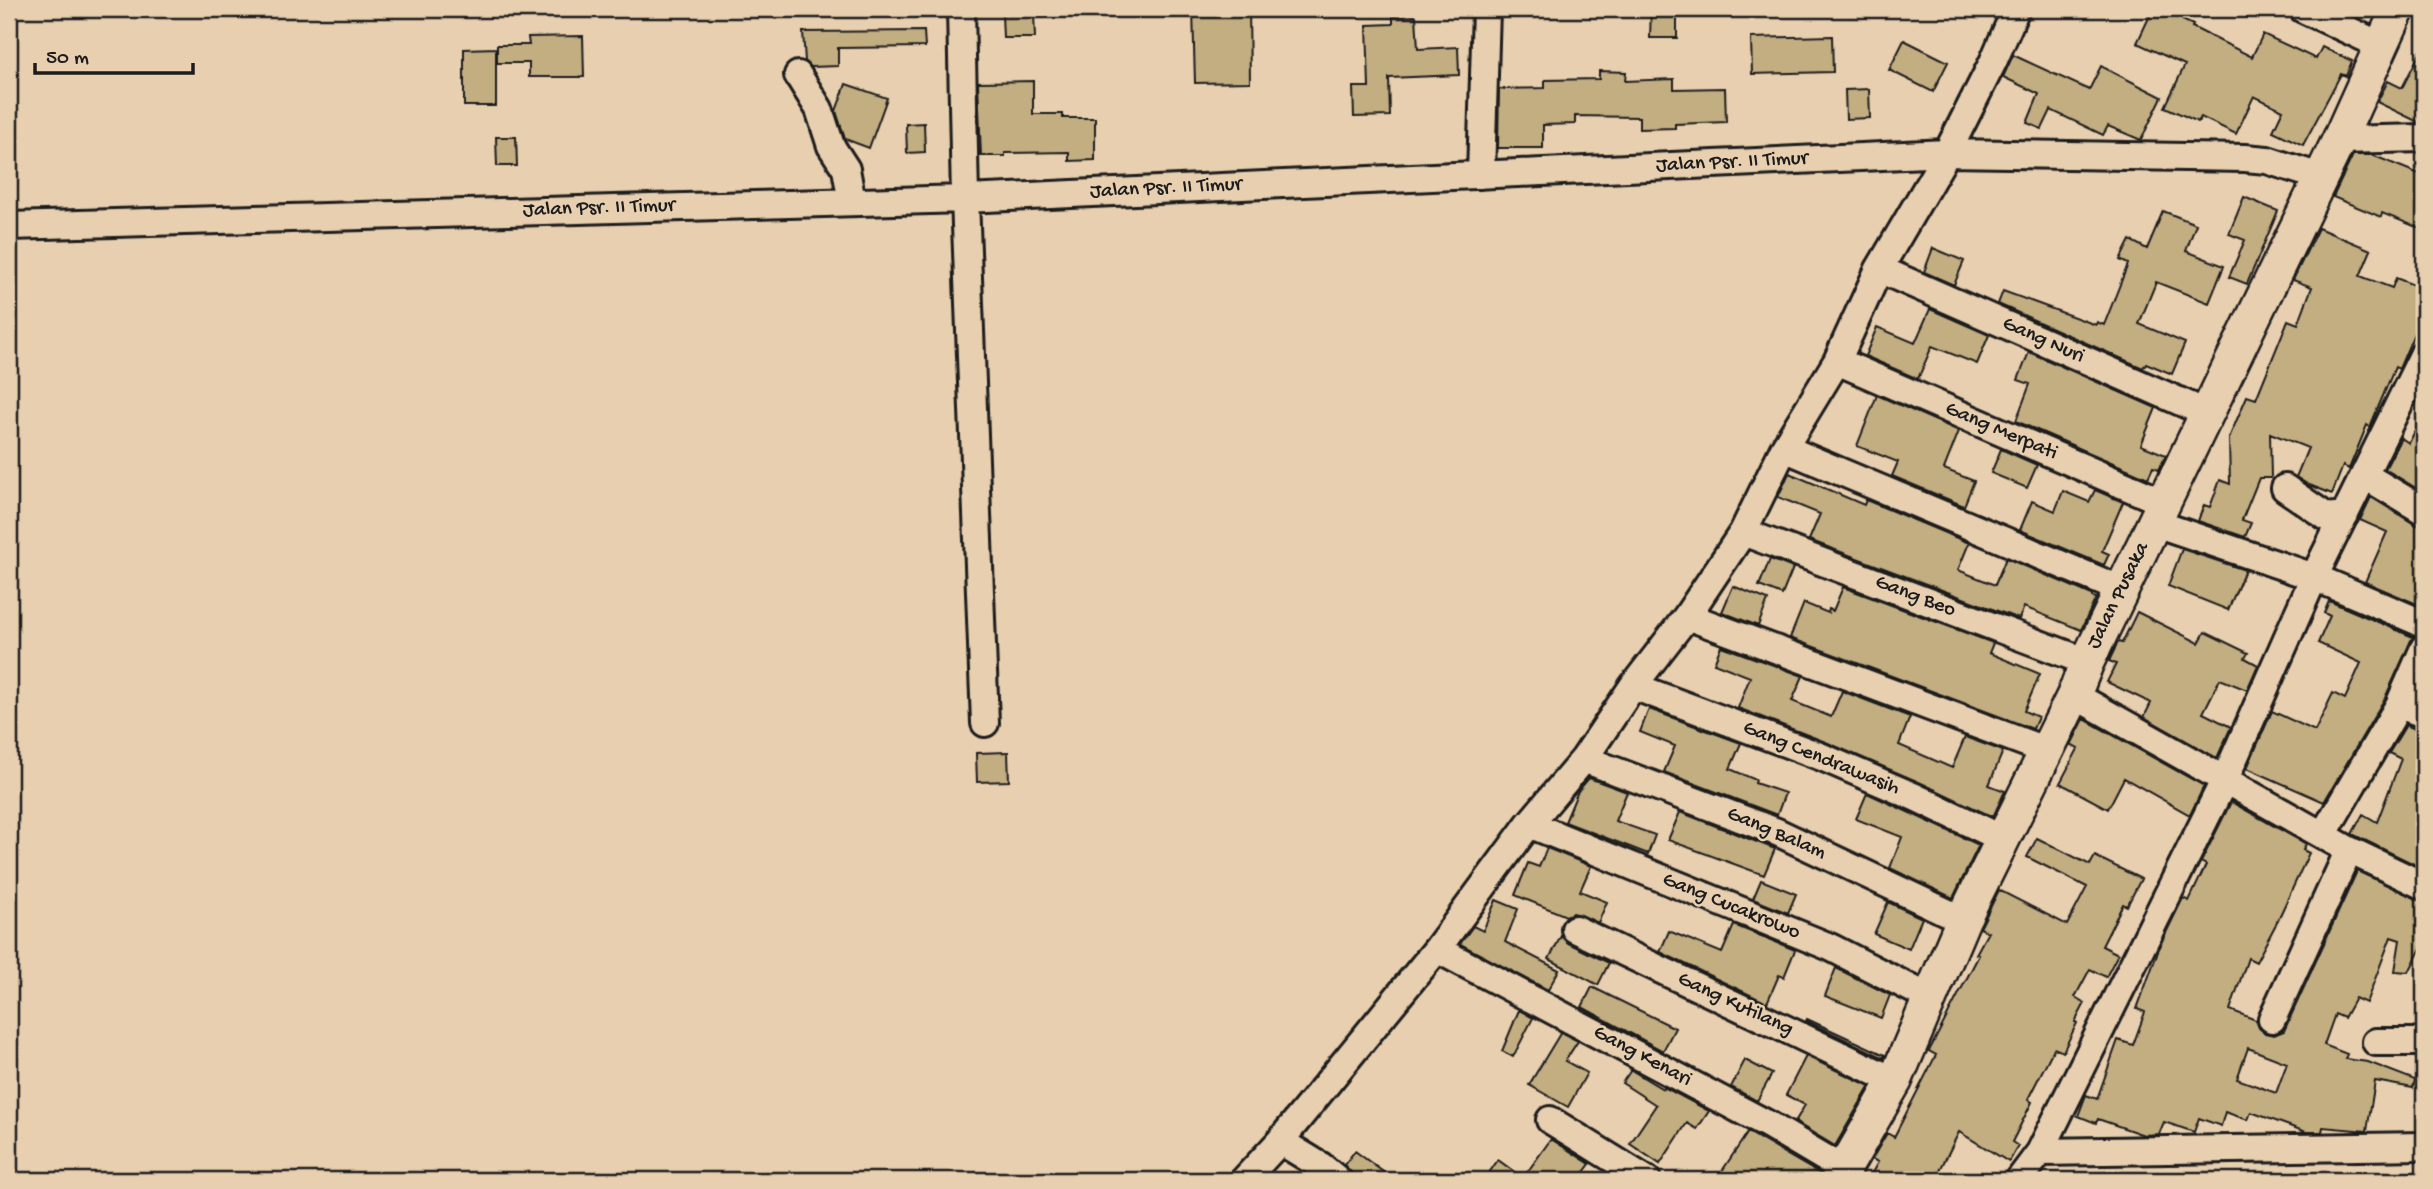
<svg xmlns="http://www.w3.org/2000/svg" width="2433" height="1189" font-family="'Gochi Hand',sans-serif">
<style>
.building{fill:#c3ae82;stroke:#1c1c1c;stroke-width:2;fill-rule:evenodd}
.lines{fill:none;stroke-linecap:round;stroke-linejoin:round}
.minor-casing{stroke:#1c1c1c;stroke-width:32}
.major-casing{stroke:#1c1c1c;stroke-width:38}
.minor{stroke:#e8cfb0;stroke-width:26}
.major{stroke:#e8cfb0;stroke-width:33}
.labels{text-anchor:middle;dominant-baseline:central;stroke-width:5;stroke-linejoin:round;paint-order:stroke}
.street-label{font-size:21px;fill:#1c1c1c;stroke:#e8cfb0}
</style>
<rect width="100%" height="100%" fill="#e8cfb0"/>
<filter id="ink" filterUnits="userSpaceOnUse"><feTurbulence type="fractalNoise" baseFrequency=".0143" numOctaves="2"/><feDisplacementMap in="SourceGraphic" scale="14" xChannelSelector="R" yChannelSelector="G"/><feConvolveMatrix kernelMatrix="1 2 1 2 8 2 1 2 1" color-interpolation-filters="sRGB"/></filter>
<g filter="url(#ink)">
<path class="building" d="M1193,9H1249L1250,82L1195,83Z
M1651,9H1677V38H1650Z
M2153,9H2159L2193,25L2192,27L2252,57L2263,34L2316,59L2322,47L2352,61L2346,76L2341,74L2303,145L2273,131L2283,110L2254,96L2236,134L2201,117L2198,122L2165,107L2185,65L2137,43Z
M1002,14H1034L1035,38H1003Z
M1416,16L1418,49L1458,47L1459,75L1389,78L1390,116L1354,117L1353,87H1369L1367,25L1393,24V17Z
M924,31L925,47L838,48V66L811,67L805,61L803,32Z
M583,36L584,77H529V63H497V45H529L528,37Z
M1832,36L1833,72L1752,74L1751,38Z
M1904,40L1948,62L1933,92L1889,70Z
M2424,45V122H2418L2377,102L2388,81L2402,88Z
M496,48V106H464V49Z
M2013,55L2089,90L2101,66L2162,97L2141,140L2108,126L2103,135L2051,110L2042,129L2027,123L2039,94L2003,77Z
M1599,71L1626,72L1625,81L1674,79V89L1725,88L1726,122L1675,124V128L1639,129V117L1575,116V124L1543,125V148H1498L1499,89L1545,88V80L1599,79Z
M1033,81V114H1063V118H1095V160L1069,161V152L1005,153V156H981L978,82Z
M846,84L887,98L869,148L845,139L836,111Z
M1869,89L1870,118L1846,119L1845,90Z
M924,123L925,152L907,153L906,124Z
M496,137H516L517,166H497Z
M2353,155H2372L2424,176V230L2382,213L2381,217L2333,197Z
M2244,197L2278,211L2247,284L2229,277L2245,240L2229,234Z
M2163,211L2196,224L2186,251L2224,266L2209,303L2156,282L2139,324L2185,343L2172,374L2146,363L2143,368L1998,304L2003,291L2096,325L2097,322L2104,325L2128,264L2120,260L2130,240L2147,249Z
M2318,228L2371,250L2360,276L2392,288L2396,278L2424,289V310L2399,369L2395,367L2370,427L2367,425L2349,469L2343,466L2332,494L2307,484L2296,477L2308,448L2270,433L2271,478H2259L2242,520L2251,523L2245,537L2198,521L2204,505L2210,507L2220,480L2230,484L2229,438L2247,396L2256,399L2288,320L2298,324L2312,287L2293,280Z
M1933,248L1964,261L1954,285L1924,272Z
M1930,309L1989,335L1977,364L1932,346L1918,379L1865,356L1877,327L1915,343Z
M2029,352L2156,408L2141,445L2166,455L2159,469L2153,467L2148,478L2016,421L2030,384L2018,380Z
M1877,395L1959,431L1944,469L1974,481L1964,506L1892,476L1898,462L1857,446Z
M2424,413V493L2385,469L2401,438L2409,443Z
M2001,449L2037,465L2027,488L1991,473Z
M1789,473L1864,505L1866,500L1969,543L1958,570L1995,585L2006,558L2092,595V597L2096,598L2081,630L2024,607L2019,619L1809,540L1820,514L1778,497Z
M2095,490L2123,502L2102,551L2109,554L2104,565L2020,530L2032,501L2055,511L2063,491L2089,502Z
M2371,497L2416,525L2424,527V607L2365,582L2387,532L2360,520Z
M2182,549L2245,570L2228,610L2168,586Z
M1770,559L1793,568L1782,595L1759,586Z
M1733,586L1768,600L1758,626L1722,612Z
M1843,587L1993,643L1989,653L2040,674L2024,711L2038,717L2033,729L1790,638L1804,603L1828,613L1829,609L1833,611Z
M2329,601L2413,637L2385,698L2324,802L2247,768L2272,711L2315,731L2333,693L2345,699L2361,663L2318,643L2330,616L2324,613Z
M2137,612L2199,643L2205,632L2248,653L2245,658L2258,665L2247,690L2220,679L2203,713L2231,727L2217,758L2144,717L2151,703L2107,682L2116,664L2109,661L2118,642L2122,643Z
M1721,646L1803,676L1792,701L1831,717L1842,691L1910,717L1899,745L1952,768L1965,737L2003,751L1989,785L2005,791L1993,817L1921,783L1828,743L1738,708L1750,677L1714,663Z
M1649,709L1741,743L1730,769L1756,780L1755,783L1785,793L1777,815L1664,772L1675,746L1640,732Z
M2084,719L2204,786L2190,815L2124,778L2108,809L2060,783L2078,749L2071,745Z
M2406,725L2424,733V869L2352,834L2363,814L2377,822L2401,759L2389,753Z
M1008,752L1009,781L977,782L976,753Z
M1589,778L1627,792L1615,821L1655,835L1648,854L1565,822L1578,791Z
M1867,793L1979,845L1953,898L1890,868L1902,837L1856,819Z
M2231,802L2306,844L2303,850L2309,853L2276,924L2256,962L2248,958L2230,1010L2256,1020L2259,1028L2265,1033L2274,1035L2284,1031L2357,871L2424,902V942L2409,972L2395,971L2400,940L2391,937L2366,1003L2355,998L2344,1018L2335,1014L2324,1045L2347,1054L2345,1059L2368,1062L2415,1080L2413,1088L2375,1081L2367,1131L2323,1127L2322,1132H2306L2251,1112L2248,1120L2225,1112L2221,1126L2199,1118L2194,1132L2164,1122L2159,1134L2144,1135L2098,1119L2096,1123L2078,1116L2086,1095L2097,1099L2118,1040L2133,1045L2145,1012L2137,1009L2161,943L2183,898L2189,901L2206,865L2201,862ZM2248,1048L2287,1063L2276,1093L2237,1079Z
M1680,812L1775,849L1764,875L1668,840Z
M2037,838L2090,865L2095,856L2141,879L2127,906L2123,904L2102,946L2118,954L2106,977L2090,969L2075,997L2085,1003L2075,1022L2077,1023L2063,1052L2054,1048L2028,1099L2032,1102L2012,1142L2018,1146L2009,1162L1959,1132L1935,1180H1868L1878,1162L1872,1159L1887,1133L1894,1137L1936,1055L1929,1051L1979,955L1976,954L1988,932L1980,928L1999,890L2067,925L2087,887L2027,857Z
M1547,848L1591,866L1580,891L1607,902L1598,923L1581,915L1573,913L1566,916L1515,895L1528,863L1539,867Z
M1761,880L1796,894L1788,913L1753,899Z
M1496,900L1518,909L1505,942L1559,970L1548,990L1460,944L1473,926L1483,931Z
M1888,902L1922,918L1909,949L1874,934Z
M1734,925L1795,950L1784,977L1779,975L1767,1003L1660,952L1669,931L1722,953Z
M1561,936L1568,943L1609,963L1598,985L1549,959Z
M1836,968L1890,995L1881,1018L1825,996Z
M1592,987L1675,1028L1663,1051L1582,1007Z
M1519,1010L1533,1018L1513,1057L1502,1051Z
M1807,1019L1885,1055L1884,1058L1806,1021Z
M1561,1032L1578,1041L1565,1061L1587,1073L1568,1107L1529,1085Z
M1806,1056L1870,1086L1835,1146L1795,1122L1805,1105L1786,1095Z
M1745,1060L1772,1074L1757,1101L1731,1087Z
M1631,1070L1663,1089L1664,1087L1709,1111L1697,1129L1687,1123L1660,1164L1630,1144L1656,1105L1622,1083Z
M1748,1132L1820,1174V1176L1817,1180H1716Z
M1551,1139L1590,1164L1578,1180H1484L1498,1160L1523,1178Z
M1355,1151L1394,1180H1353L1352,1174L1344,1165Z"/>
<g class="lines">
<g class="minor-casing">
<path id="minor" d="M961,9L965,199L985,723
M2303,9L2380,45
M798,75L819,109L831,146L846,169L852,202
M2339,140L2424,138
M1481,175L1486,9
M9,226L965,199L1947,153L2245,158L2267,160L2320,177
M1879,269L2206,413
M1837,361L2165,503
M1784,448L2122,590
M2364,475L2424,511
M2285,488L2327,517L2345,515
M2155,523L2314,577L2424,624
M1743,532L2087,662
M1687,616L2047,751
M1633,686L1822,757L1915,797L2005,840
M2074,695L2349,850L2424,886
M2399,705L2424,714
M1584,759L1777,832L1963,920
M1529,824L1830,947L1930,998
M2323,835L2399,705L2424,648
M1575,929L1895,1081
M1437,949L1769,1125L1845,1170
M2272,1019L2349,850
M2376,1042H2424
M1550,1120L1647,1180
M1280,1141L1321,1166L1338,1180
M2040,1152L2225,779L2314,577L2424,353
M1244,1180L1280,1141L1437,949L1529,824L1584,759L1633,686L1687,616L1743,532L1784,448L1837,361L1879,269L1947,153L1993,62L2016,9
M2019,1180L2040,1152L2424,1146"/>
</g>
<g class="major-casing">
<path id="major" d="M1838,1180L1895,1081L1963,920L2074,695L2087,662L2339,140L2398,9"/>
</g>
<use href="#minor" class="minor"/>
<use href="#major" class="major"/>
</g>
</g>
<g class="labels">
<g class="street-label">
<text transform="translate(1732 163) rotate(-3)">Jalan Psr. II Timur</text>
<text transform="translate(1166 189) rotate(-3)">Jalan Psr. II Timur</text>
<text transform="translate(599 209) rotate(-2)">Jalan Psr. II Timur</text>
<text transform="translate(2043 341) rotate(24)">Gang Nuri</text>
<text transform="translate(2001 432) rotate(23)">Gang Merpati</text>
<text transform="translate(2119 596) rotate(-64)">Jalan Pusaka</text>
<text transform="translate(1915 597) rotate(21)">Gang Beo</text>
<text transform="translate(1821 759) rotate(22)">Gang Cendrawasih</text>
<text transform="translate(1776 834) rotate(23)">Gang Balam</text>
<text transform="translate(1731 907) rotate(22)">Gang Cucakrowo</text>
<text transform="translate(1735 1005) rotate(25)">Gang Kutilang</text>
<text transform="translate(1642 1057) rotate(28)">Gang Kenari</text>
</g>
</g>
<rect width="2433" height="1189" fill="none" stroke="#e8cfb0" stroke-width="35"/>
<rect x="18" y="18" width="2398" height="1154" fill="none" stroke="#1c1c1c" stroke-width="2.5" filter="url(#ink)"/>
<path d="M35 63v10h158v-10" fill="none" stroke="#1c1c1c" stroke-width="3.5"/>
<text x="46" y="63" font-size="21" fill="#1c1c1c" stroke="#e8cfb0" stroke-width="5" paint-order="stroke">50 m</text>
</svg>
